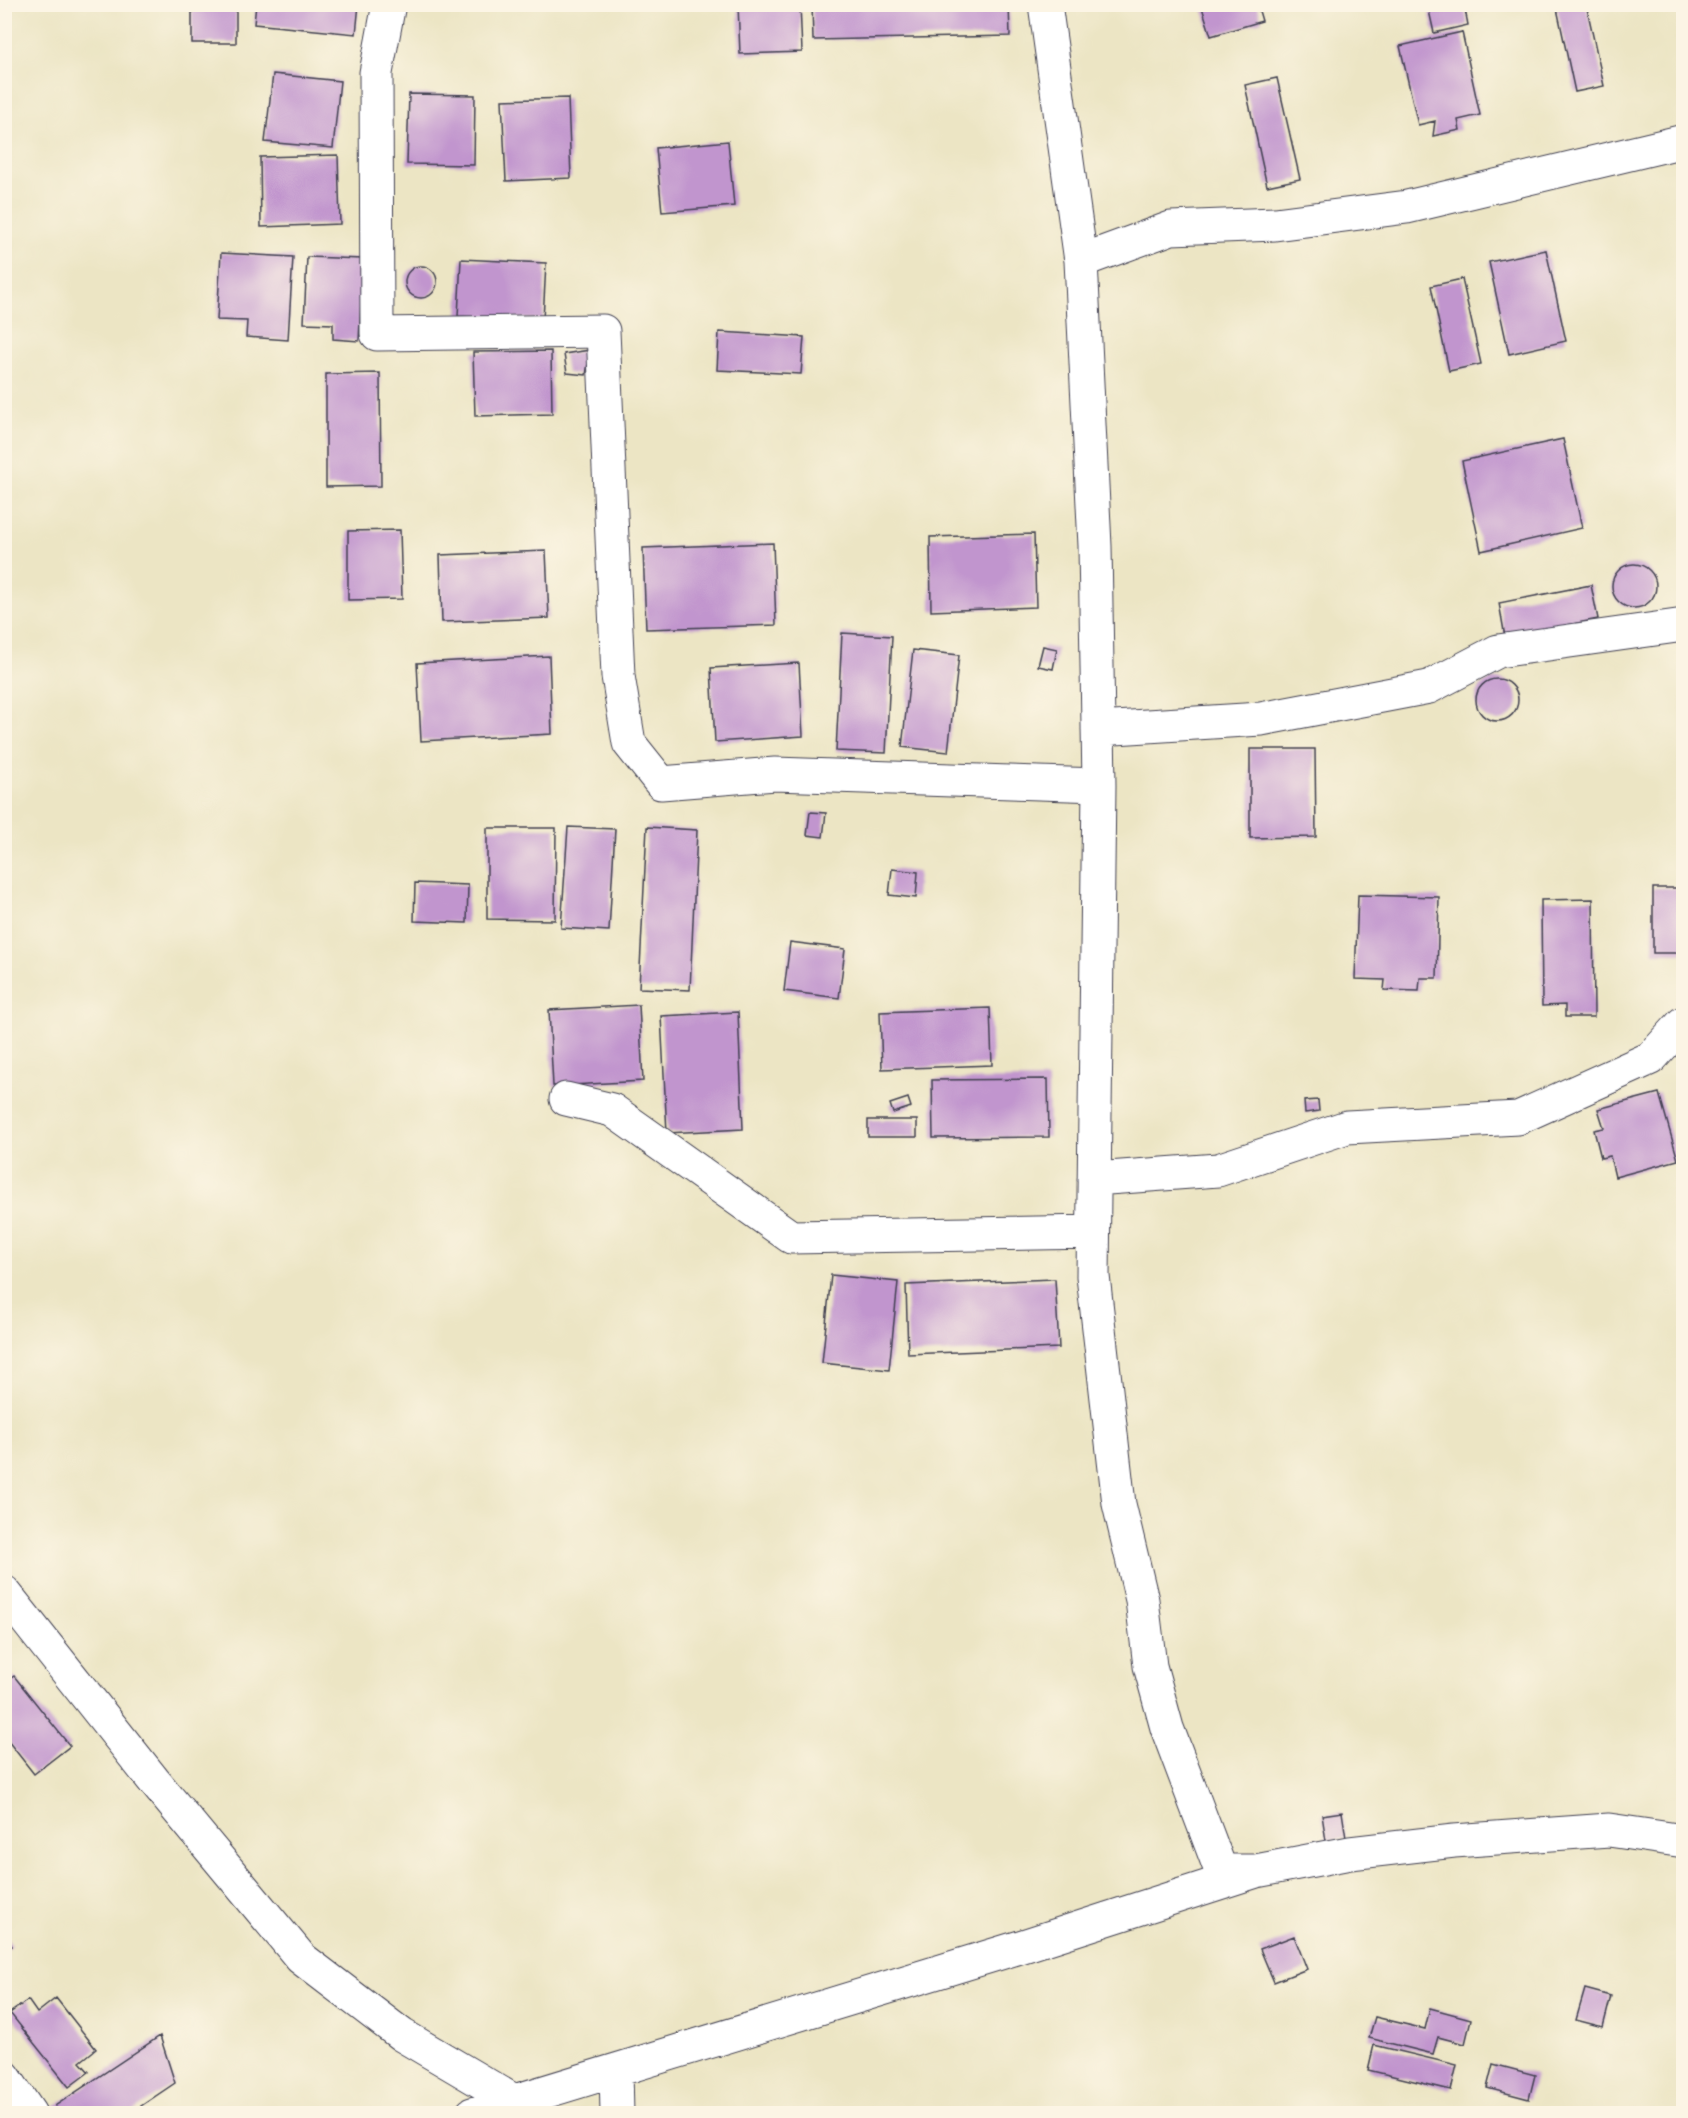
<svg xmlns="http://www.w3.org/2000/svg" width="1688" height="2118" font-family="'IM FELL English',serif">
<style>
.building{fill:#c195ce}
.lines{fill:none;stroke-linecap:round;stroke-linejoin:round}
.minor-casing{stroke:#403f50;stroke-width:35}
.minor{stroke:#fff;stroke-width:33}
</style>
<rect width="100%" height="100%" fill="#fcf5e5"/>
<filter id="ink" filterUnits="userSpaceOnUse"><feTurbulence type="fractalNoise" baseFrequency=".0167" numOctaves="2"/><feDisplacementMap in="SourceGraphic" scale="12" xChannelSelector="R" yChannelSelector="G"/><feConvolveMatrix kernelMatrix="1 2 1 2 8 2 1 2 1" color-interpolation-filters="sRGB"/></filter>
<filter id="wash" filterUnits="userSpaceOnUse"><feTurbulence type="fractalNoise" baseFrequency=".008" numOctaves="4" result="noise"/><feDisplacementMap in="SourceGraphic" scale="24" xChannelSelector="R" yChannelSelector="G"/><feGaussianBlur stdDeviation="1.35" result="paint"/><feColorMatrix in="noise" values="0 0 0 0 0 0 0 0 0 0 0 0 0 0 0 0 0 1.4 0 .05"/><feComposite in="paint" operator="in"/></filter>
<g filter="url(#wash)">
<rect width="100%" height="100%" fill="#ece5c4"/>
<g id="blocks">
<path class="building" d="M256,4H359L356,34L254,24Z
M738,4H800L802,52L740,54Z
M812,4H1009L1010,36L813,40Z
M1201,4H1257L1262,21L1211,36Z
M1434,4H1464L1468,25L1434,33L1428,6Z
M1556,4H1586L1604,86L1575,92Z
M192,5H236V43H192Z
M1462,32L1480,115L1458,120L1460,130L1433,136L1435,121L1418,125L1400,46Z
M273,74L340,81L333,148L265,142Z
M1277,78L1300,179L1267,186L1245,85Z
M409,94L475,95L474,165L407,164Z
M568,98L571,178L506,181L502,100Z
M728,141L734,206L662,212L656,148Z
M338,155L340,224L261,227L260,157Z
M1546,250L1566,341L1509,354L1489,262Z
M221,253L293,257L288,340L246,337L247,321L217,320Z
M307,257L363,259L359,341L333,339V324L304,323Z
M461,259L546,263L543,320L458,316Z
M405 282a16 16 0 1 1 32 0a16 16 0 1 1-32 0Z
M1462,279L1481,364L1449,371L1431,286Z
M719,332L804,337L801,374L717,370Z
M590,350L586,375L567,373L564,354Z
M551,351L552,414L475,416L473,352Z
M380,373L381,486L326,487V374Z
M1563,439L1582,528L1481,551L1462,461Z
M400,530L402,599L348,600V531Z
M1034,534L1036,607L931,611L930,537Z
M773,543L776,625L646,629L643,548Z
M546,551L549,618L442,622L440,555Z
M1612 586a22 22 0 1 1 44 0a22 22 0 1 1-44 0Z
M1591,585L1598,619L1505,637L1499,603Z
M842,633L892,636L886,753L836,751Z
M1043,646L1057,649L1053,669L1038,666Z
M913,650L959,655L948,752L902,747Z
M549,656L552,734L421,741L417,663Z
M799,663L803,736L715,742L711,668Z
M1476 700a21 21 0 1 1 42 0a21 21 0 1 1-42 0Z
M1250,749H1315L1316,837L1250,838Z
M810,812L826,813L823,837L807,835Z
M568,827L615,829L609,931L561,928Z
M647,827L697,830L690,990L639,988Z
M487,828H556L555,920L487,919Z
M892,869L918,872L916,898L889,895Z
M415,883L468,885L467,923L414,921Z
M1653,888H1684V953H1653Z
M1358,895L1439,897L1437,978H1420L1419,991L1384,990L1385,980L1355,979Z
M1593,899L1594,1017H1565V1005L1542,1006L1541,900Z
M790,942L845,949L839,998L784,991Z
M639,1005L643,1081L553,1086L549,1010Z
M990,1008L992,1065L882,1069L880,1012Z
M738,1012L743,1129L667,1133L661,1016Z
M1048,1079L1049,1137L933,1138L932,1080Z
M1659,1093L1678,1160L1615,1177L1610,1156L1601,1158L1594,1130L1604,1128L1598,1109Z
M908,1098L911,1107L893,1113L890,1104Z
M1318,1100L1319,1111L1305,1113L1304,1101Z
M868,1120H917V1137H868Z
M831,1275L898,1282L889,1370L822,1363Z
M1055,1279L1059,1348L908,1354L906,1285Z
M14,1676L70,1746L34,1774L4,1736V1683Z
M1342,1812L1346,1838L1326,1841L1322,1815Z
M4,1935L12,1946L4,1952Z
M1294,1936L1307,1969L1274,1982L1260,1949Z
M1585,1989L1611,1996L1603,2027L1576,2020Z
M56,1998L96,2049L80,2062L89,2072L69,2087L10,2013L28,2000L37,2013Z
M1430,2008L1471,2019L1465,2044L1438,2037L1433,2054L1369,2038L1375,2017L1425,2029Z
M160,2036L175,2083L129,2114H61L55,2106Z
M1374,2045L1457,2065L1451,2090L1368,2070Z
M1493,2064L1535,2075L1529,2099L1487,2088Z"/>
</g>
</g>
<g filter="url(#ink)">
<use href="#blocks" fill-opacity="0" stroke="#403f50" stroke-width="1.5"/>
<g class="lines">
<g class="minor-casing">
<path id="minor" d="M389,4L376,73L377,334L603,331L618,676L629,743L661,783L775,774L1099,785
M1045,4L1081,261L1095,546L1099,785L1093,1276L1119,1504L1142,1600L1150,1666L1167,1728L1221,1871H1256
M1081,261L1171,228L1275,224L1407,207L1684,141
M1098,729L1261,719L1429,687L1498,651L1684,625
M566,1099L612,1110L791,1237L1093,1232
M1094,1179L1218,1170L1347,1127L1518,1118L1651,1058L1683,1023
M4,1592L154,1781L301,1958L402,2035L514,2101
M616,2070L617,2114
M4,2076L30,2114
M472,2114L1020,1947L1256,1871L1350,1853L1454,1841L1609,1830L1684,1841"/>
</g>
<use href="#minor" class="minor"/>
</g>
</g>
<rect width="1688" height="2118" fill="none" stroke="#fcf5e5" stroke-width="24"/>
</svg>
